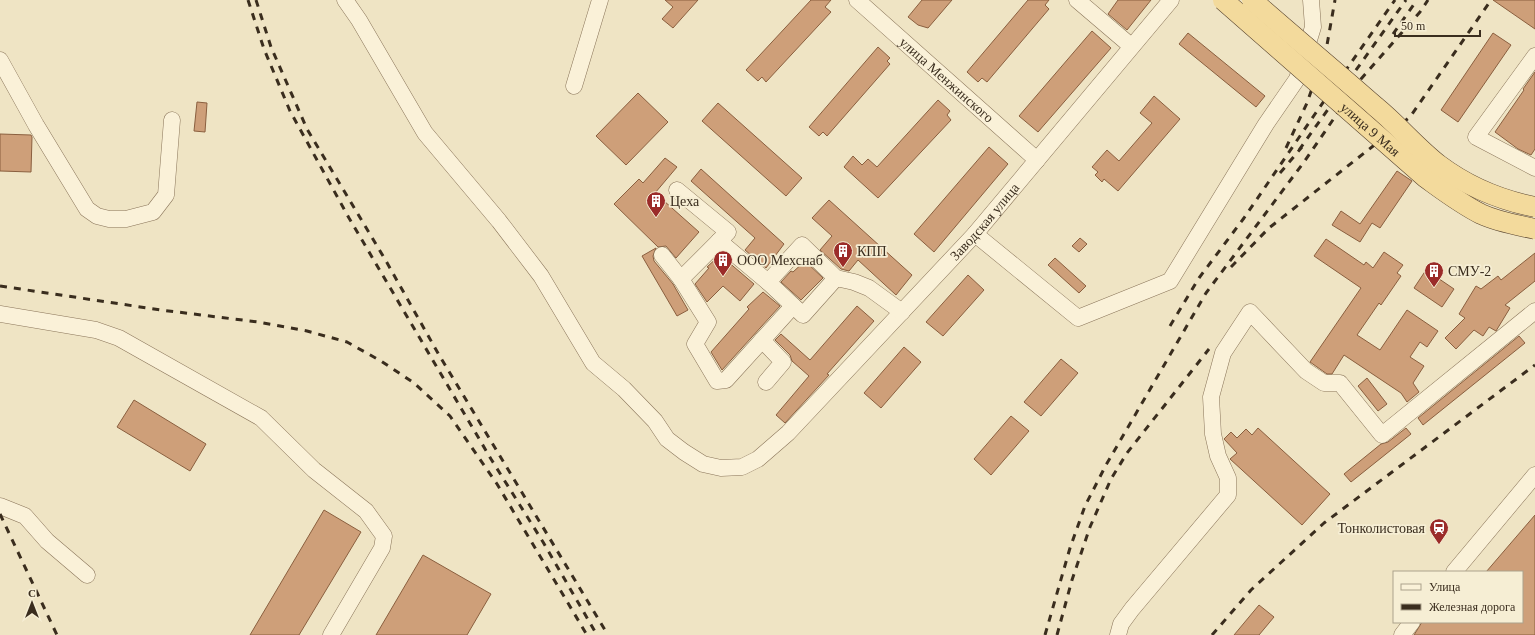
<svg xmlns="http://www.w3.org/2000/svg" width="1535" height="635" font-family="Georgia,serif">
<style>
.building{fill:#ce9f79;stroke:#8a5f3f}
.lines{fill:none;stroke-linecap:round;stroke-linejoin:round}
.minor-casing{stroke:#8a755a;stroke-width:17}
.minor{stroke:#faf1d8;stroke-width:16}
.tram{stroke:#3a2d1e;stroke-width:1}
.rail{stroke:#3a2d1e;stroke-width:3;stroke-dasharray:7 7;stroke-linecap:butt}
.major-bridge-casing{stroke:#58432e;stroke-width:21;stroke-linecap:butt}
.major-bridge{stroke:#f3da9c;stroke-width:20}
.labels{text-anchor:middle;dominant-baseline:central;stroke-width:3.5;stroke-linejoin:round;paint-order:stroke}
.street-label{font-size:14px;fill:#3a2d1e;stroke:#f6eed4}
.poi-label{font-size:14px;fill:#3a2d1e;stroke:#f6eed4;text-anchor:start}
</style>
<rect width="100%" height="100%" fill="#efe4c4"/>
<path class="building" d="M665,0H698L673,28L662,19L673,7Z
M811,0H831L825,7L831,12L766,82L762,77L758,81L746,70Z
M922,0H952L928,28L918,25L908,17Z
M1028,0H1049L1045,5L1049,9L987,82L982,78L978,82L967,72Z
M1118,0H1151L1127,30L1108,14Z
M1493,0H1535V29Z
M1092,31L1111,48L1038,132L1019,116Z
M1188,33L1265,96L1256,107L1179,44Z
M1493,33L1511,45L1458,122L1441,110Z
M878,47L890,58L887,61L890,64L827,136L823,132L819,136L809,127Z
M1535,72V149L1531,155L1518,149L1495,132L1524,90L1523,89Z
M638,93L668,122L626,165L596,136Z
M1154,96L1180,119L1118,191L1104,179L1102,182L1095,175L1098,172L1092,167L1107,150L1119,161L1152,123L1140,113Z
M938,100L950,111L947,115L951,120L878,198L844,167L853,156L862,165L868,159L877,167Z
M197,102L207,103L205,132L194,131Z
M718,103L802,178L786,196L702,121Z
M0,134L31,135L32,137L31,172L0,171Z
M989,147L1008,164L934,252L914,234Z
M665,158L677,167L655,193L699,232L676,258L666,246L658,247L614,204L639,179L643,183Z
M701,169L784,244L766,268L745,250L755,238L691,181Z
M1397,171L1412,181L1380,228L1372,223L1360,242L1332,225L1341,211L1360,224Z
M829,200L912,275L896,295L858,260L849,271L841,269L820,250L832,236L812,218Z
M1080,238L1087,244L1079,252L1072,246Z
M1326,239L1364,265L1366,262L1373,268L1384,252L1403,265L1397,273L1401,276L1381,305L1379,303L1357,335L1380,350L1407,310L1438,331L1427,347L1420,342L1410,357L1424,366L1413,383L1419,392L1407,402L1401,393L1344,355L1332,374H1327L1310,362L1361,288L1314,256Z
M656,248L653,256L654,261L673,284L688,310L677,316L642,256Z
M1535,253V281L1505,305L1510,308L1496,331L1489,327L1483,336L1474,330L1456,349L1445,338L1465,318L1459,314L1476,286L1481,289L1498,276L1501,280Z
M720,255L754,284L740,301L723,286L707,302L695,284L709,268L707,267Z
M1055,258L1086,286L1079,293L1048,265Z
M805,261L823,278L801,300L781,282L791,271L793,272Z
M1426,270L1454,289L1442,307L1414,288Z
M968,275L984,290L943,336L926,322Z
M763,292L780,306L722,370L711,352L749,309L747,307Z
M857,306L874,321L827,374L829,375L785,423L776,415L809,376L792,361L790,355L775,340L781,334L810,360Z
M1519,336L1525,343L1423,425L1418,418Z
M904,347L921,362L881,408L864,393Z
M1061,359L1078,373L1041,416L1024,402Z
M1367,378L1387,404L1378,411L1358,386Z
M134,400L206,444L190,471L117,427Z
M1011,416L1029,431L991,475L974,459Z
M1258,428L1330,494L1302,525L1230,459L1237,453L1224,439L1231,432L1237,438L1246,429L1252,435Z
M1406,428L1411,434L1351,482L1344,474L1381,444L1388,442Z
M324,510L361,532L299,635H250Z
M1535,515V635H1414L1422,622H1522V572H1486Z
M423,555L491,594L467,635H376Z
M1259,605L1274,617L1259,635H1234Z"/>
<g class="lines">
<g class="minor-casing">
<g id="minor">
<path id="s1" d="M345,0L359,20L425,133L499,221L541,276L593,363L624,389L655,421L667,439L684,452L703,464L721,468L742,467L758,459L788,433L975,234L1171,0"/>
<path id="s2" d="M857,0L1037,160"/>
<path d="M1077,0L1131,46"/>
<path d="M1535,56L1476,137L1535,168"/>
<path d="M0,60L36,125L87,209L97,216L109,219H126L153,212L166,195L172,120"/>
<path d="M574,86L600,0"/>
<path d="M677,190L728,232L719,241L768,282"/>
<path d="M975,234L1078,318L1170,281L1266,124L1297,79L1313,27L1311,0"/>
<path d="M662,255L681,279L719,241"/>
<path d="M836,278L803,315L768,282L802,245L836,278L854,282L869,288L902,312"/>
<path d="M681,279L708,322L695,344L717,381L726,380L793,306"/>
<path d="M0,314L96,330L119,338L261,418L314,470L366,511L384,536L382,548L331,635"/>
<path d="M762,340L783,362L766,382"/>
<path d="M0,506L25,516L47,541L87,575"/>
<path d="M1454,572L1535,475"/>
<path d="M1118,635L1121,624L1132,609L1228,495V478L1218,456L1213,434L1211,397L1223,353L1250,312L1306,371L1324,383H1340L1382,435L1535,311"/>
<path d="M1402,635L1412,622"/>
</g>
</g>
<use href="#minor" class="minor"/>
<path class="tram" d="M1226,0L1430,174C1465,199 1492,214 1535,222
M1236,0L1429,167
M1464,190L1487,202L1535,216"/>
<path class="rail" d="M248,0L264,49L290,111L349,218L491,459L543,542L597,635
M256,0L271,47L307,129L386,261L439,355L608,635
M1393,34L1417,0
M1286,148L1307,103L1327,45L1335,0
M1299,150L1406,0
M1280,173L1302,147
M1231,267L1269,228L1410,117L1491,0
M0,286L161,310L258,322L307,331L347,342L381,361L414,383L450,416L497,484L587,635
M1170,326L1199,278L1244,218L1315,114L1395,0
M0,514L57,635
M1045,635L1070,548L1085,506L1106,465L1206,293L1304,162L1361,79L1420,12L1428,0
M1057,635L1072,580L1090,527L1111,479L1127,453L1209,349
M1212,635L1251,590L1324,523L1535,365"/>
<g class="major-bridge-casing">
<g id="major-bridge">
<path id="s3" d="M1223,0L1426,178C1444,191 1461,204 1481,214C1498,222 1517,225 1535,229"/>
<path d="M1252,0C1293,36 1335,71 1376,107C1398,125 1416,147 1439,165C1467,186 1500,200 1535,207"/>
</g>
</g>
<use href="#major-bridge" class="major-bridge"/>
</g>
<defs>
<g id="building-pin" transform="scale(1)"><path d="M0 17L-7.5 6A9.5 9.5 0 1 1 7.5 6Z" fill="#9b2b29" stroke="#f6eed4"/><path d="M-4-6H4V6H1V3H-1V6H-4ZM-2.5-4.3h1.7v1.8h-1.7ZM.8-4.3h1.7v1.8H.8ZM-2.5-1h1.7V.8h-1.7ZM.8-1h1.7V.8H.8Z" fill="#fff"/></g>
<g id="station-pin" transform="scale(1)"><path d="M0 17L-7.5 6A9.5 9.5 0 1 1 7.5 6Z" fill="#9b2b29" stroke="#f6eed4"/><path d="M-3-6H3Q5-6 5-4V2Q5 4 3 4L4.5 6H3L1.5 4h-3L-3 6H-4.5L-3 4Q-5 4-5 2V-4Q-5-6-3-6ZM-3.5-4v3h7v-3ZM-3.5 1v1.5H-2V1ZM2 1v1.5H3.5V1Z" fill="#fff"/></g>
</defs>
<g fill-rule="evenodd">
<use href="#building-pin" x="656" y="201"/>
<use href="#building-pin" x="843" y="251"/>
<use href="#building-pin" x="723" y="260"/>
<use href="#building-pin" x="1434" y="271"/>
<use href="#station-pin" x="1439" y="528"/>
</g>
<g class="labels">
<g class="street-label">
<text stroke="none"><textPath href="#s2" startOffset="120">улица Менжинского</textPath></text>
<text stroke="none"><textPath href="#s3" startOffset="196">улица 9 Мая</textPath></text>
<text stroke="none"><textPath href="#s1" startOffset="977">Заводская улица</textPath></text>
</g>
<g class="poi-label">
<text x="670" y="201">Цеха</text>
<text x="857" y="251">КПП</text>
<text x="737" y="260">ООО Мехснаб</text>
<text x="1448" y="271">СМУ-2</text>
<text x="1425" y="528" text-anchor="end">Тонколистовая</text>
</g>
</g>
<rect x="1393" y="571" width="130" height="52" fill="#f6eed4" stroke="#aba18b"/>
<rect x="1401" y="584" width="20" height="6" fill="#faf1d8" stroke="#aba18b"/>
<text x="1429" y="591" font-size="12" fill="#3a2d1e">Улица</text>
<rect x="1401" y="604" width="20" height="6" fill="#3a2d1e" stroke="#aba18b"/>
<text x="1429" y="611" font-size="12" fill="#3a2d1e">Железная дорога</text>
<g transform="translate(32 603)" stroke="#f6eed4" stroke-width="3" paint-order="stroke">
<path d="M0-3L7 15L0 10L-7 15Z" fill="#3a2d1e"/>
<text y="-6" font-size="11" font-weight="bold" text-anchor="middle" fill="#3a2d1e">С</text>
</g>
<path d="M1395 30v6h85v-6" fill="none" stroke="#3a2d1e" stroke-width="2"/>
<text x="1401" y="30" font-size="12" fill="#3a2d1e" stroke="#f6eed4" stroke-width="3" paint-order="stroke">50 m</text>
</svg>
